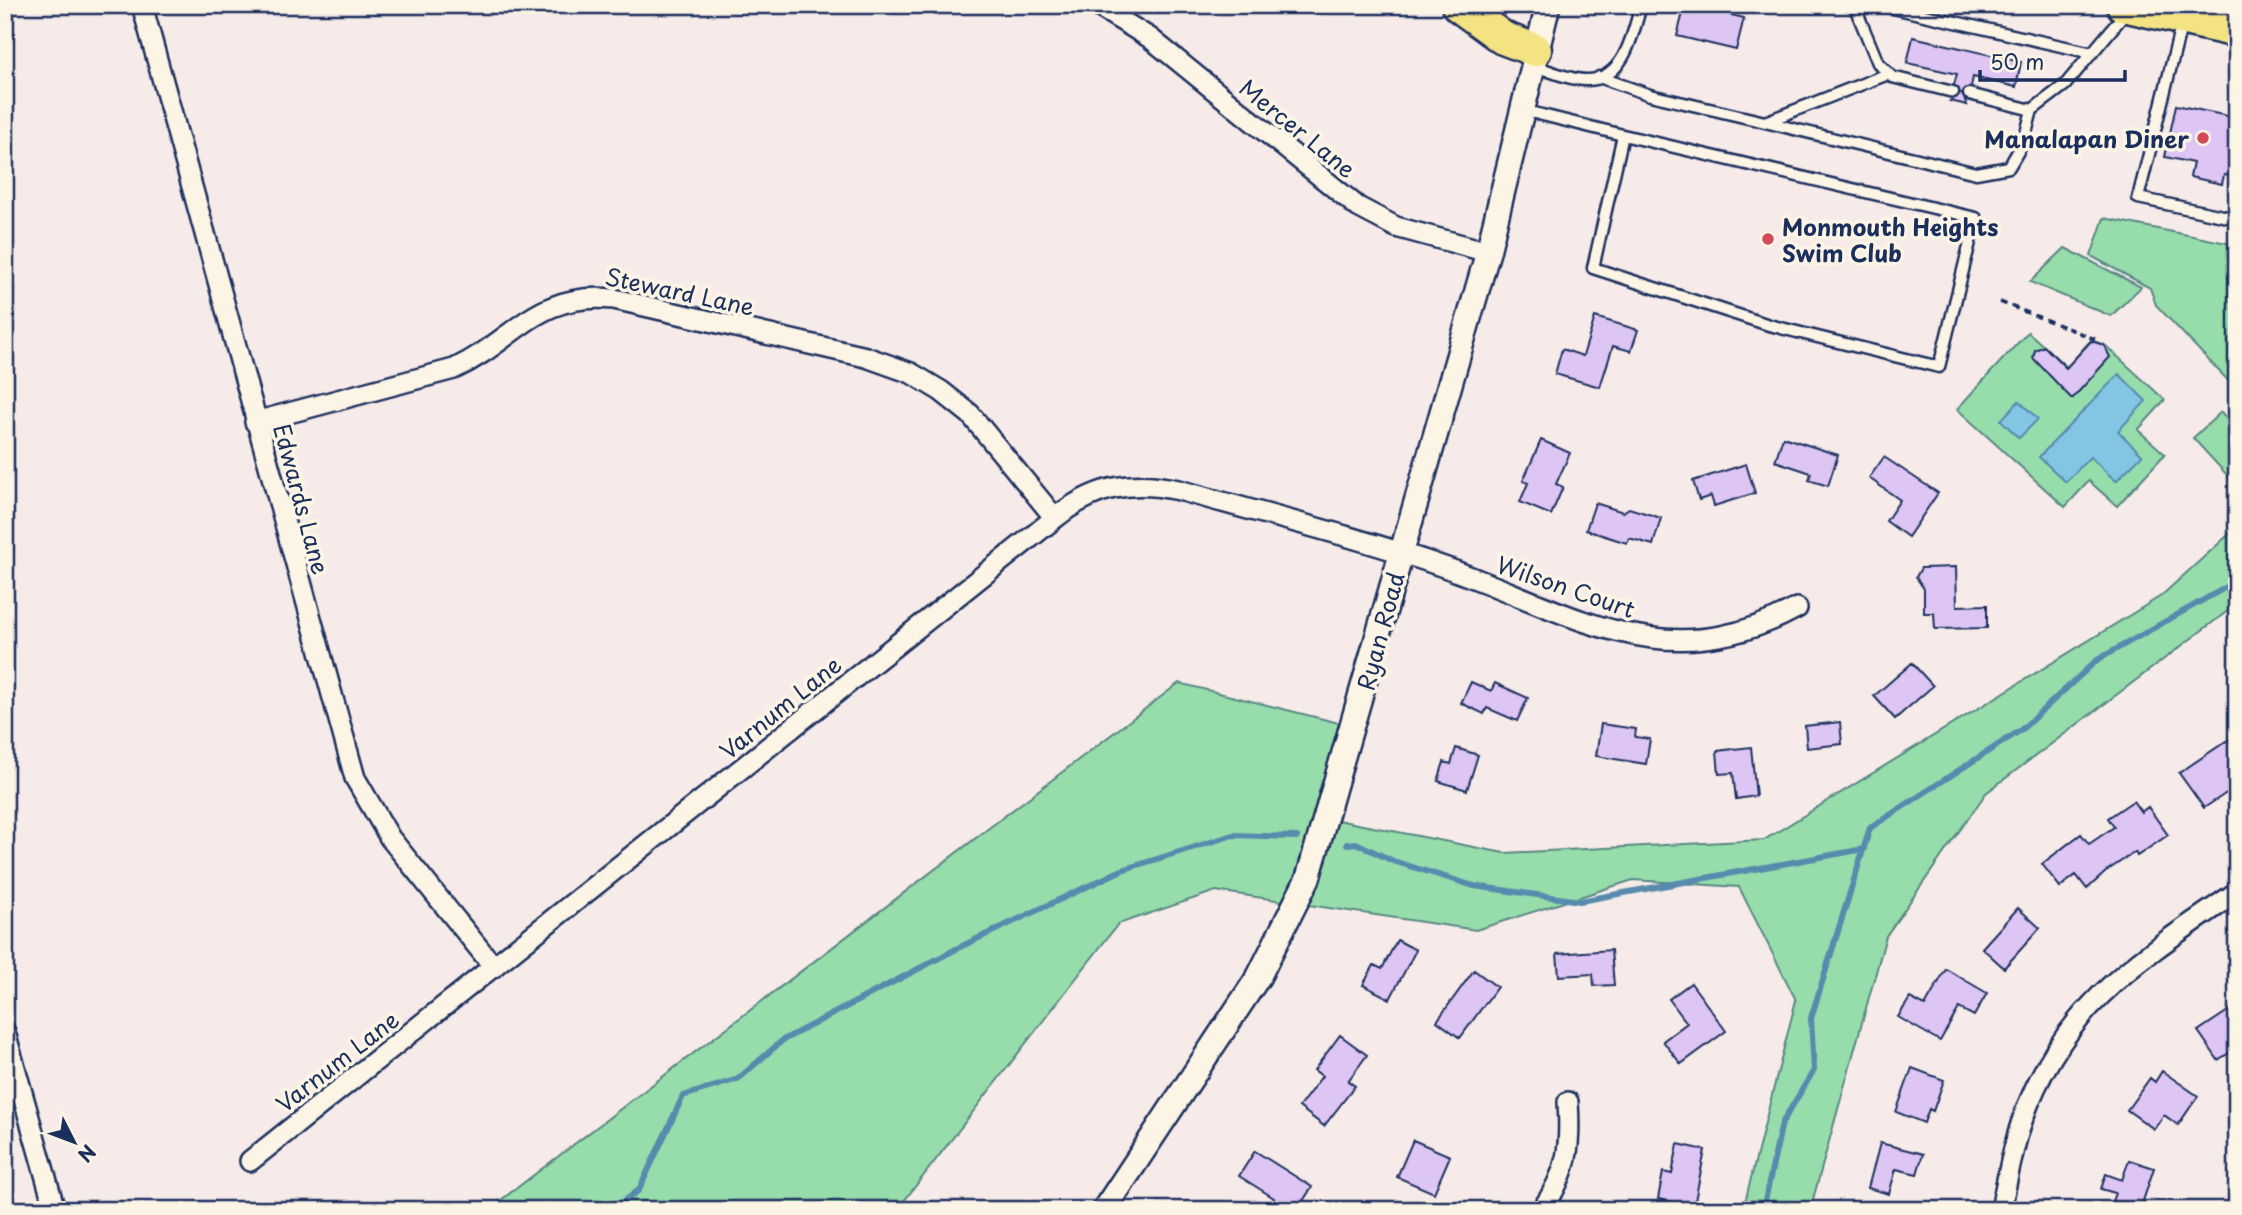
<svg xmlns="http://www.w3.org/2000/svg" width="2242" height="1215" font-family="'Playpen Sans',sans-serif">
<style>
.green{fill:#96ddab;stroke:#588684;stroke-width:2}
.water{fill:#83c6e4;stroke:#598aae;stroke-width:2}
.lines{fill:none;stroke-linecap:round;stroke-linejoin:round}
.stream{stroke:#598aae;stroke-width:6}
.building{fill:#ddc5f4;stroke:#1b2f5e;stroke-width:2}
.service-casing{stroke:#1b2f5e;stroke-width:15}
.minor-casing{stroke:#1b2f5e;stroke-width:24}
.tertiary-casing{stroke:#1b2f5e;stroke-width:28}
.trunk-casing{stroke:#1b2f5e;stroke-width:37}
.path{stroke:#1b2f5e;stroke-width:3.5;stroke-dasharray:7 5;stroke-linecap:butt}
.service{stroke:#fcf5e5;stroke-width:10}
.minor{stroke:#fcf5e5;stroke-width:19}
.tertiary{stroke:#fcf5e5;stroke-width:23}
.trunk{stroke:#f4e382;stroke-width:32}
.poi-dot{fill:#d1495b;stroke:#fcf5e5;stroke-width:2.5}
.labels{text-anchor:middle;dominant-baseline:central;stroke-width:7;stroke-linejoin:round;paint-order:stroke}
.street-label{font-size:23px;fill:#1b2f5e;stroke:#fcf5e5}
.poi-label{font-size:23px;font-weight:bold;fill:#1b2f5e;stroke:#fcf5e5;text-anchor:end}
</style>
<rect width="100%" height="100%" fill="#f6ebe8"/>
<filter id="ink" filterUnits="userSpaceOnUse"><feTurbulence type="fractalNoise" baseFrequency=".0143" numOctaves="2"/><feDisplacementMap in="SourceGraphic" scale="14" xChannelSelector="R" yChannelSelector="G"/><feConvolveMatrix kernelMatrix="1 2 1 2 8 2 1 2 1" color-interpolation-filters="sRGB"/></filter>
<g filter="url(#ink)">
<path class="green" d="M2104,218L2237,245V296L2232,303L2237,309V390L2156,305L2150,288L2091,256Z
M2065,248L2141,287L2111,316L2030,282Z
M2028,332L2067,367L2091,340L2105,345L2165,400L2138,430L2165,454L2117,506L2089,481L2065,507L1957,409Z
M2221,412L2237,430V486L2193,438Z
M2237,527V604L1986,793L1886,936L1810,1210H1743L1796,1000L1739,887L1633,880L1476,930L1216,891L1118,924L897,1210H488L1179,683L1351,726L1327,818L1504,853L1764,840L2161,596Z"/>
<path class="water" d="M2119,374L2146,401L2118,431L2142,455L2116,481L2090,457L2066,482L2039,457Z
M2019,401L2038,419L2019,438L2001,420Z"/>
<g class="lines">
<path class="stream" d="M1347,844L1356,843L1393,861L1474,886L1580,901L1864,849
M613,1210L639,1190L683,1096L738,1079L783,1040L960,947L1122,870L1233,835L1297,837
M1763,1210L1782,1123L1814,1070L1811,1018L1870,828L2021,730L2097,660L2237,581"/>
</g>
<path class="building" d="M1685,5H1716L1715,11L1744,18L1736,50L1677,36Z
M1913,37L2021,62L2016,87L1973,77L1971,87L1962,93L1967,105L1950,101L1960,93L1954,85L1957,74L1907,63Z
M2176,105L2237,118V177L2224,175L2222,184L2190,177L2193,163L2165,157Z
M1595,317L1638,330L1631,351L1613,346L1600,387L1555,374L1562,349L1583,356Z
M2091,341L2104,345L2110,357L2072,399L2033,358L2035,350L2044,346L2066,368Z
M1783,437L1838,455L1828,486L1809,480L1811,473L1775,461Z
M1541,440L1570,453L1556,484L1563,487L1551,515L1520,502L1528,483L1523,481Z
M1884,457L1938,493L1908,537L1886,521L1900,500L1869,478Z
M1746,464L1755,493L1714,506L1711,496L1699,500L1693,481Z
M1595,503L1623,512L1629,508L1661,518L1653,545L1629,538L1627,543L1586,530Z
M1956,567L1957,606L1987,605V628L1935,629L1934,613H1924V589L1916,577L1921,568Z
M1912,663L1933,686L1895,719L1874,696Z
M1471,682L1491,691L1495,683L1528,698L1517,721L1487,708L1484,714L1461,703Z
M1840,722L1842,744L1807,748L1805,726Z
M1601,724L1636,729L1635,737L1650,739L1646,764L1596,756Z
M2237,734V786L2204,808L2179,773Z
M1751,747L1756,796L1736,799L1733,773L1719,774L1717,751Z
M1456,748L1478,755L1467,790L1438,781L1444,762L1451,764Z
M2133,801L2141,812L2148,807L2168,835L2137,856L2135,852L2108,870L2087,889L2076,875L2060,887L2042,864L2081,834L2089,844L2114,827L2108,818Z
M2018,908L2040,928L2004,968L1982,948Z
M1397,940L1416,950L1390,999L1363,985L1374,965L1382,969Z
M1611,950L1614,985L1594,986L1593,974L1559,976L1557,954Z
M1946,969L1987,993L1974,1016L1959,1008L1940,1041L1898,1017L1910,998L1925,1006Z
M1474,970L1497,987L1460,1038L1437,1021Z
M1691,983L1726,1031L1681,1064L1663,1041L1687,1023L1669,999Z
M2237,1005V1048L2218,1060L2198,1031Z
M1340,1035L1367,1055L1348,1081L1355,1086L1324,1126L1299,1107L1322,1076L1314,1070Z
M1912,1068L1944,1080L1933,1111L1929,1109L1924,1123L1896,1112Z
M2162,1071L2198,1096L2178,1125L2164,1115L2154,1129L2127,1110L2150,1078L2155,1082Z
M1413,1140L1450,1156L1434,1193L1397,1177Z
M1880,1143L1923,1154L1917,1174L1896,1169L1889,1194L1868,1188Z
M1678,1144L1705,1150L1694,1206L1658,1199L1663,1172L1672,1174Z
M1255,1151L1312,1187L1297,1210H1267L1274,1198L1239,1176Z
M2129,1160L2154,1168L2140,1210L2111,1204L2115,1193L2101,1189L2106,1174L2122,1180Z"/>
<g class="lines">
<g class="service-casing">
<path id="service" d="M1854,5L1878,63L1892,77L1953,92
M1880,5L2092,53
M2182,22L2138,198L2237,219
M1532,65C1548,70 1569,80 1586,80C1624,81 1633,34 1641,5
M1599,77L1650,95L1765,122L1888,74
M1969,94L2032,110L2065,85L2128,10
M1522,110L1623,135L1593,268L1769,325L1939,367L1976,218L1623,135
M1765,122L1976,173L2009,167L2024,141L2032,110"/>
</g>
<g class="minor-casing">
<path id="minor" d="M142,5L355,778L390,838L494,967
M1096,5L1150,38L1358,207L1396,227L1488,252
M255,422L454,369C516,340 536,291 614,299L866,357L911,373L941,391L970,414L1055,518
M5,1032L55,1210
M250,1161L1055,518C1094,487 1130,479 1179,490C1267,515 1358,537 1444,567C1570,611 1663,681 1797,608
M1542,1210C1568,1171 1571,1148 1568,1102
M2001,1210C2007,1180 2012,1150 2022,1121C2062,1005 2141,958 2237,892"/>
</g>
<g class="tertiary-casing">
<path id="tertiary" d="M1104,1210L1259,976L1308,878L1488,252L1548,5"/>
</g>
<g class="trunk-casing">
<path id="trunk" d="M1458,5L1503,38L1535,50
M2123,5L2237,31"/>
</g>
<path class="path" d="M2000,302L2095,339"/>
<use href="#service" class="service"/>
<use href="#minor" class="minor"/>
<use href="#tertiary" class="tertiary"/>
<use href="#trunk" class="trunk"/>
</g>
</g>
<g class="poi-dot">
<circle cx="2203" cy="138" r="7"/>
<circle cx="1768" cy="239" r="7"/>
</g>
<g class="labels">
<g class="street-label">
<text transform="translate(1298 128) rotate(39)">Mercer Lane</text>
<text transform="translate(680 291) rotate(12)">Steward Lane</text>
<text transform="translate(302 499) rotate(75)">Edwards Lane</text>
<text transform="translate(1566 586) rotate(19)">Wilson Court</text>
<text transform="translate(1380 631) rotate(-75)">Ryan Road</text>
<text transform="translate(780 707) rotate(-39)">Varnum Lane</text>
<text transform="translate(337 1061) rotate(-38)">Varnum Lane</text>
</g>
<g class="poi-label">
<text x="2189" y="138">Manalapan Diner</text>
<text x="1782" y="226" text-anchor="start">Monmouth Heights<tspan x="1782" dy="26">Swim Club</tspan></text>
</g>
</g>
<rect width="2242" height="1215" fill="none" stroke="#fcf5e5" stroke-width="28"/>
<rect x="14" y="14" width="2214" height="1187" fill="none" stroke="#1b2f5e" stroke-width="2.5" filter="url(#ink)"/>
<g transform="translate(74 1142) rotate(132)" stroke="#fcf5e5" stroke-width="5" paint-order="stroke">
<path d="M0-5L12 26L0 18L-12 26Z" fill="#1b2f5e"/>
<text y="-10" font-size="19" font-weight="bold" text-anchor="middle" fill="#1b2f5e">N</text>
</g>
<path d="M1980 70v10h145v-10" fill="none" stroke="#1b2f5e" stroke-width="3.5"/>
<text x="1990" y="70" font-size="21" fill="#1b2f5e" stroke="#fcf5e5" stroke-width="5" paint-order="stroke">50 m</text>
</svg>
